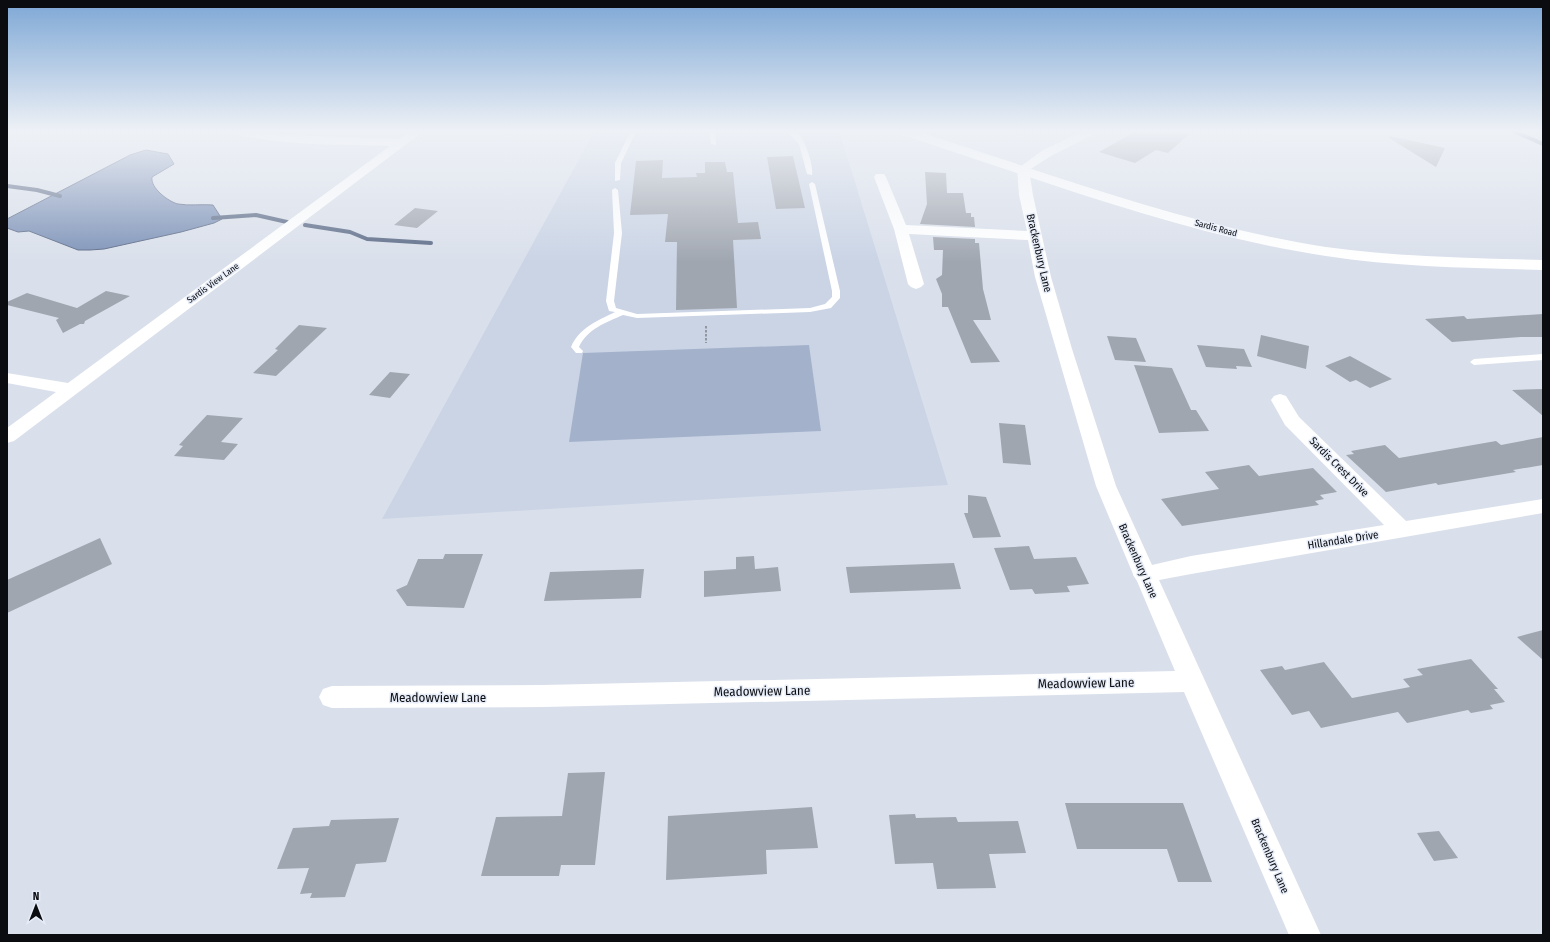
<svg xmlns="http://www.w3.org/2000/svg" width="1550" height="942" font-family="'Fira Sans Condensed',sans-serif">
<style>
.built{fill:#cad4e5}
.green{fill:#a3b1cb}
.water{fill:#7e93b8;stroke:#5b6a86}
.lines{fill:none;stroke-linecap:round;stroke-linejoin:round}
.stream{stroke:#5b6a86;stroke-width:4}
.building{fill:#a0a6b0}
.path{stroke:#91969f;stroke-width:2;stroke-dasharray:2.5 1.5;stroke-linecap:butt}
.service{fill:#fff;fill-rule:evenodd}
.minor{fill:#fff;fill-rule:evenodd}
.secondary{fill:#fff;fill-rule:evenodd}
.labels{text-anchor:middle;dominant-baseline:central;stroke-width:3;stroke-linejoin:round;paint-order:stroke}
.far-street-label{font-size:9px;fill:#0a0c10;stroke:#e7edf8}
.street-label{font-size:11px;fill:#0a0c10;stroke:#e7edf8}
.near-street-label{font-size:13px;fill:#0a0c10;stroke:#e7edf8}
</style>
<rect width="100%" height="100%" fill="#dae0eb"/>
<path class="built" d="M595,130H839L948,485L382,519Z"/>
<path class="green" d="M809,345L821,431L569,442L583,353Z"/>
<path class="water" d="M146,150L168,154L174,164L152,177C150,188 169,202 178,204C189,206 202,204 213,205L222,219L214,223L181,232L104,249L90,250H78L29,231L18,232L7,228V219L130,155Z"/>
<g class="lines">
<path class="stream" d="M1511,130L1543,144
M7,186L37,190L60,196
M213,218L256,215L287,222
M305,225L350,232L367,239L431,243"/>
</g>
<path class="building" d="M1138,130H1168L1189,134L1168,153L1156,150L1135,163L1099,152Z
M1390,136L1445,148L1436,167L1389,138Z
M793,156L805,208L776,209L767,157Z
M663,160L662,178L697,177L696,173H705V162H725L727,172H733L738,223L758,222L761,239L733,240L737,308L676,310L677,242H665L668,214L630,215L636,161Z
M925,172L946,173L947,193H963L966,213H971V217H974L975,227L920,224L927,204Z
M415,208L438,211L417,228L394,225Z
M933,237L975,239V243H979L983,289L991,320H973L1000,362L971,363L948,307H942V294L936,279L942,275L943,250H934Z
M106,291L130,296L85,321L84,324H80L63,333L56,320L59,318L7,305V302L27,293L77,308Z
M1543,314V337H1521L1452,342L1425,319L1464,316L1467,319Z
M299,325L327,328L276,376L253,373L278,350L275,349Z
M1261,335L1309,346L1306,369L1257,356Z
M1107,336L1136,338L1146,362L1115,360Z
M1197,345L1244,349L1252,367L1236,366L1237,369L1206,367Z
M1350,356L1392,379L1370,388L1356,380L1350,382L1325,366Z
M1134,365L1172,368L1191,410H1196L1209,431L1159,433Z
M390,372L410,374L390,398L369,395Z
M1543,389V416L1512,390Z
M207,415L243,418L221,442L238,444L224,460L174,456L183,446L179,445Z
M999,423L1025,425L1031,465L1003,463Z
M1543,437V465L1513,470L1516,472L1438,485L1436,483L1386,492L1346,455L1354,454L1351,451L1385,445L1399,458L1496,441L1501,445Z
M1249,465L1259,476L1313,468L1337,492L1320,495L1324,499L1315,501L1319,505L1182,526L1161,499L1219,489L1205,472Z
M968,495L986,497L1001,537L973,538L964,513H968Z
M100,538L112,564L7,613V580Z
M1029,546L1034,559L1076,557L1089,584L1067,586L1070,592L1035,594L1032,589L1010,590L994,548Z
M445,554H483L464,608L407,606L396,590L407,585L418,559H443Z
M754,556L755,569L778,567L781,591L704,597V571L736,569V557Z
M954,563L961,589L850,593L846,567Z
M644,569L641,598L544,601L550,572Z
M1543,630V660L1517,637Z
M1471,659L1498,689H1494L1505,702L1490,705L1493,709L1471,713L1468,710L1407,723L1398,712L1321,728L1309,711L1292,715L1260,670L1282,666L1285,670L1324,662L1352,698L1410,687L1403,679L1423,675L1417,669Z
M605,772L595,865H561L559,876H481L496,817L562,816L568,773Z
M1065,803H1183L1212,882H1178L1167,849H1077Z
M812,807L818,848L766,850L767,874L666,880L668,816Z
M915,814L916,818L956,817L958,822L1018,821L1026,853L989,854L996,888L937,889L933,863L895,864L889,815Z
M399,818L386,862L356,864L345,897L310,898L312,893L300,894L309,868L277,869L293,828L329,826L331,820Z
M1439,831L1458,858L1434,861L1417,833Z"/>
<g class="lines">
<path class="path" d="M706,326V343"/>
<path class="service" d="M631,130H637L621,163L620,180L615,181V163Z
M709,130H715L716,145L711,144Z
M786,130C788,130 791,129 793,130C804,133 814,166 812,175L807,174L799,144Z
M812,182L815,184L840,291V298L831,308L810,312L637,318L623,315C607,322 587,329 579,347L583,351L582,353H576L571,347C579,328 597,321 615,312L609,311L606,301L614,233L612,190L615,188L618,190L622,233L614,301L616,308L637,314L810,308L825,304L832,297V291L809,184Z
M1543,354V360L1474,365L1470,362L1474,359Z"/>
<path class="minor" d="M224,130H244L280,135L399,139L412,130H425L14,441L7,443V428L56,392L7,383V373L68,383L390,146C335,144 279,146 226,132Z
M1085,130H1100L1098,132L1051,156L1029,170L1033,195L1051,277L1072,349L1116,486L1152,565L1191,556L1384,525L1285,425L1271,400L1274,396L1280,394L1286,396L1299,417L1406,521L1543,499V513L1191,574L1159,580L1321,935H1289L1184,692L543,707L332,708L323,705L319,697L323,689L332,686L543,685L1175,671L1137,581L1133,575V574L1096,486L1035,277L1028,240L909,234L924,284L921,287L916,289L911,287L908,284L894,229L874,177L876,174H884L886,177L906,225L1027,231L1019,195L1017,169L1043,150Z"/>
<path class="secondary" d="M894,130H913C1049,173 1184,225 1326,247C1397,257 1470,258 1543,260V270C1471,268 1398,267 1326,256C1179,234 1037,178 896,133Z"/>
</g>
<linearGradient id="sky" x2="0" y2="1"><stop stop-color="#7da7d5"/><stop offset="0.5" stop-color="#eef1f6"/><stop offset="1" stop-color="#eef1f6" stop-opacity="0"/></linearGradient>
<rect width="1550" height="262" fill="url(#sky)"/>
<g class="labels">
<g class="far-street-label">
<text transform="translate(1216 228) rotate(15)">Sardis Road</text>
<text transform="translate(213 283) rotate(-36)">Sardis View Lane</text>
</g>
<g class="street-label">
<text transform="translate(1039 253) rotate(77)">Brackenbury Lane</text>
<text transform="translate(1339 467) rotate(45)">Sardis Crest Drive</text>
<text transform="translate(1343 540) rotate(-9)">Hillandale Drive</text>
<text transform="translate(1138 561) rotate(66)">Brackenbury Lane</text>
<text transform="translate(1270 856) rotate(67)">Brackenbury Lane</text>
</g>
<g class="near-street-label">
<text transform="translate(1086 683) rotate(-1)">Meadowview Lane</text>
<text transform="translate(762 691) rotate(-1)">Meadowview Lane</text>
<text x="438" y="697">Meadowview Lane</text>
</g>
</g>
<rect width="1550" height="942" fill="none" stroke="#0a0c10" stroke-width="16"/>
<g transform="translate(36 906)" stroke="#e7edf8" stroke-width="3" paint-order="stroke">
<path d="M0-3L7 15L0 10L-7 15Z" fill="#0a0c10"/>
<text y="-6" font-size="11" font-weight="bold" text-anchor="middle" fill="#0a0c10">N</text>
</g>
</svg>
